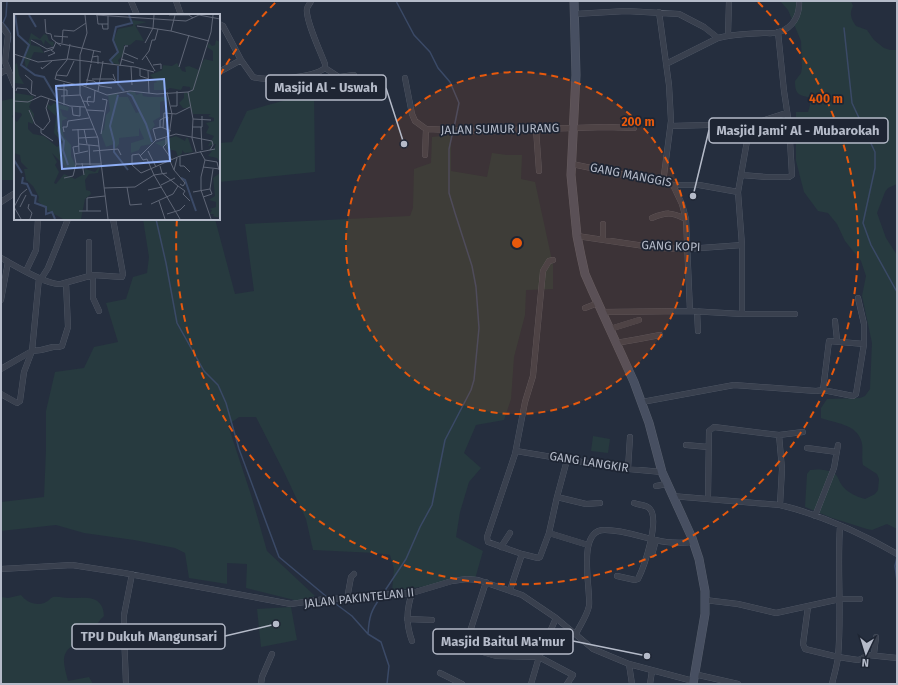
<svg xmlns="http://www.w3.org/2000/svg" width="898" height="685" font-family="'Fira Sans',sans-serif">
<style>
.green{fill:#273a3f}
.lines{fill:none;stroke-linecap:round;stroke-linejoin:round}
.stream{stroke:#3b4a67;stroke-width:1.5}
.street-casing{stroke:#575e6c;stroke-width:6}
.secondary-casing{stroke:#575e6c;stroke-width:9}
.street{stroke:#39404e;stroke-width:5.5}
.secondary{stroke:#474f61;stroke-width:8}
.ring{fill:none;stroke:#e8590c;stroke-width:2;stroke-dasharray:7 5}
.labels{text-anchor:middle;dominant-baseline:central;stroke-width:3.5;stroke-linejoin:round;paint-order:stroke}
.street-label{font-size:12px;fill:#b5bbc9;stroke:#1e2533}
.inset-river{fill:none;stroke:#3b4a67;stroke-width:2}
.inset-road{fill:none;stroke:#5f6676;stroke-width:1}
.view{fill:#8eaef5;fill-opacity:0.15;stroke:#8eaef5;stroke-width:2}
.inset-edge{fill:none;stroke:#b5bbc9;stroke-width:2}
.centre{fill:#e8590c;stroke:#1e2533;stroke-width:2}
.ring-label{font-size:12px;text-anchor:middle;font-weight:bold;fill:#e8590c;stroke:#1e2533;stroke-width:3.5;stroke-linejoin:round;paint-order:stroke}
.leader{fill:none;stroke:#b5bbc9;stroke-width:1.5}
.callout-dot{fill:#b5bbc9;stroke:#1e2533;stroke-width:1.5}
.callout{fill:#1e2533;stroke:#b5bbc9;stroke-width:1.5}
.callout-label{font-size:13px;text-anchor:middle;font-weight:bold;fill:#b5bbc9}
</style>
<rect width="100%" height="100%" fill="#252e3e"/>
<path class="green" d="M780,1H851L853,6C849,14 851,19 856,26L867,30L874,40L884,48L890,50H897V184L888,188L885,192L877,213L886,238L897,255V529L887,524L872,530L867,529L832,518L805,507L807,474L810,470C817,469 828,469 835,474C838,476 839,481 841,484C846,492 857,497 865,499L875,494L878,490L879,479L877,474L863,465C861,457 864,448 861,440C856,424 834,423 821,418V408L827,399L860,398L865,396L870,389L872,343L862,296L866,276L861,261L845,241L837,224L828,213L818,211L804,192L796,161V112H808L812,98C800,95 795,96 795,81L801,73L802,68L801,41L788,10Z
M314,92L315,172L219,182V143L232,142L247,111Z
M15,98V113L12,116L15,122V180H1V101Z
M451,135V171L487,177L492,153L507,155H522L521,179L535,182L553,265V289L526,290L525,315L514,357L511,399L504,420L476,425L464,453L481,468L469,482L460,512L456,537L483,551L475,579L392,591L394,569L390,555L376,553L313,550L306,519L285,474L256,417H239L228,425L252,498L267,551L315,596L298,601L246,588L247,564L227,563V584L189,578L185,553L175,548L134,540L84,533L56,525L1,531V502L44,497L46,450V411L55,372L84,368L94,347L118,342L106,303L126,299L133,277L147,273L149,257L143,219H215L235,294L254,291L245,224L410,216L413,208L414,169L431,163L432,137Z
M593,436L610,439L608,453L591,451Z
M21,595C26,602 37,607 46,602C49,601 50,598 53,597C58,596 64,598 69,598C85,598 103,594 104,616C94,624 93,638 91,650L87,647L72,646C59,655 65,668 68,681L89,677L93,684H1V597L8,598Z
M291,607L297,640L261,647L257,609Z"/>
<g class="lines">
<path class="stream" d="M7,1L6,16L3,23C9,29 13,35 9,44
M396,1L414,35L430,52L438,68L450,82L459,103L454,128
M844,28L852,103L875,152V168L863,223L871,245L897,292
M156,219L166,263L177,323L204,371L218,385L226,403L239,449L279,557L327,597
M897,557L895,566L897,581
M384,592L406,559L420,527L432,505L445,440L471,390L474,380L479,328L476,287L472,266L455,213L449,193V149L453,131
M332,601L352,616L368,634L381,642L389,666L387,684
M368,634C369,617 371,610 381,597"/>
<g class="street-casing">
<path id="street" d="M131,1L137,15
M176,1L181,15
M659,12L669,85L671,121L663,183
M575,14L626,11L679,14L704,27L718,38C733,34 748,34 763,33C768,33 774,34 779,32C793,28 800,15 799,1
M219,24L223,26L241,60L253,77C268,81 313,78 325,68V64C321,53 305,19 307,9C307,6 310,4 311,1
M1,25L8,35L5,62L15,86
M728,35L729,1
M666,64L718,38
M325,68L339,77L354,75
M219,72L241,60
M1,73L7,69
M405,78L412,114L415,121L426,129L480,131L606,127L634,128
M671,126L744,124L747,126
M747,126L786,113
M536,129L539,171
M425,155L426,129
M572,164L663,183L673,185H699L738,192
M741,175L766,177H789L792,175L789,124L784,91L778,32
M673,185L682,204L686,219L690,311
M1,202L15,193
M652,218C667,212 671,212 686,219
M603,224V239
M577,236L658,248L687,249L742,245
M1,258C14,265 48,286 61,284L93,275L122,277L123,274L113,219
M26,271L36,250L38,219
M93,275V298L99,311
M89,277V242
M41,279L48,268L68,219
M1,300L8,262
M585,308L598,303
M697,311L698,331
M602,312L690,311L742,314H795
M742,314V245L738,192L747,141L749,129L747,126
M835,321L837,340
M610,329L639,320
M616,343L639,339L660,335
M1,369L32,351L41,350L53,347H59L62,346L68,327L66,283
M823,390L853,396L856,394L864,344
M1,394L17,403L20,401L24,372L32,351L39,278
M642,402L734,385L816,391L823,390L829,341L864,344V324L858,298
M779,435L803,432
M686,445L708,447
M807,448L837,452
M516,451L618,468L662,472
M628,469L630,437
M656,486L667,484
M672,496L780,505C821,515 861,533 897,554
M557,497L586,504L600,503
M708,498L709,431L714,427L779,435L782,469L780,505
M815,516L834,468L838,445
M549,533L557,497L567,460
M501,547L510,533
M522,554L488,542L487,537L515,454L525,402L533,376L543,271L549,261L553,260
M652,555L656,540
M1,569L72,565L124,573L291,604L325,599L360,598L378,595L412,593L452,581L467,579L478,580L522,595L556,618L593,649L629,664L693,681
M617,576L635,580L638,579C644,567 661,518 649,508C646,505 639,505 634,503
M510,590L522,554L538,558L540,557L549,533L588,545
M347,599L351,577L354,574
M705,600L738,604L776,613L840,599H860
M808,607L803,644L805,649L838,657L858,660L861,659L868,655L897,658
M407,619L432,620
M576,634C580,625 587,616 589,606C591,589 576,529 605,530C626,530 645,539 666,542C675,543 684,543 693,542
M412,641C406,624 406,611 412,593
M440,641L456,644L496,656L539,657L573,675L567,684
M565,642L573,632
M465,647L486,582
M874,654L876,637
M496,656L501,632
M629,664L632,684
M440,673L462,684
M694,674L738,684
M126,684L124,633V615L132,574
M261,684L262,677L272,654
M531,684L539,657L556,618
M650,684L652,671
M832,684C834,675 837,666 838,657C842,613 837,570 840,526"/>
</g>
<g class="secondary-casing">
<path id="secondary" d="M574,1L576,75L571,175L577,236L581,256L585,274L592,290L634,382L649,423L662,472L692,538L699,559L705,591V614L693,684"/>
</g>
<use href="#street" class="street"/>
<use href="#secondary" class="secondary"/>
</g>
<circle cx="517" cy="243" r="171" fill="#e8590c" fill-opacity=".12"/>
<g class="ring">
<circle cx="517" cy="243" r="171"/>
<path d="M220 75A341 341 0 0 1 276 2M758 2A341 341 0 1 1 177 219"/>
</g>
<g class="labels">
<g class="street-label">
<text transform="translate(500 129) rotate(-1)">JALAN SUMUR JURANG</text>
<text transform="translate(631 175) rotate(11)">GANG MANGGIS</text>
<text transform="translate(671 246) rotate(2)">GANG KOPI</text>
<text transform="translate(589 462) rotate(9)">GANG LANGKIR</text>
<text transform="translate(359 598) rotate(-6)">JALAN PAKINTELAN II</text>
</g>
</g>
<g transform="translate(14 14)">
<rect width="206" height="206" fill="#252e3e"/>
<path d="M118,6L133,8L121,11L130,27L122,26L116,31H110L109,41L104,46L106,51L98,49L97,43L104,38L100,25L104,15L119,12ZM17,19L26,25L30,20L33,21L35,27L40,28L39,33L31,26L30,31L27,26L17,25V31L26,33L30,39L20,38L12,55L10,43ZM202,26L206,28V148L203,144L194,142L198,137L192,136L200,135L202,130L194,132L200,122L192,119L195,113L192,109L200,107V104L194,102L197,100H179L177,94H169L165,89L170,84V79L177,78L176,73L169,72L167,76L156,74L152,76H140V69L143,68L136,61L148,56L149,51L158,52L163,49L168,57L172,58L171,53L175,52L185,56L190,45L199,47V37L193,33L195,29L198,32L201,31ZM3,49L5,61L10,70L0,69V51ZM113,78H121L122,81L128,79L129,82L135,83H153L154,86L146,88V103L139,107L141,111L136,117L138,130L127,132L125,136L117,139V129L130,125L125,114V122L105,124V130L101,135L100,130L92,133L87,120V117L90,116L92,101L96,97L94,81L104,79V83H114L122,99L125,98L119,83ZM1,79L20,82L15,93L20,100L19,110L14,108V115L19,120L30,122L43,133L49,129L40,119L42,102L33,94L34,90L37,92L40,89L55,93L54,97L46,95L49,102L54,104L48,107V113L50,123L57,131V142L63,154H53L38,139L43,148L41,151L45,158L40,169L42,170L50,160L61,165L70,160L71,155L81,158L86,152L84,159L75,160L71,166L72,176L76,177L77,180L71,185L67,205H49L33,196L24,187L25,183L19,172L12,166L10,155H14L7,148L6,141L0,139V105L3,108L8,101L7,99L0,98ZM162,122L171,127L172,124H174L179,138L171,139L168,136V139L164,143L162,137L153,135L151,130L149,133L141,129ZM206,159V203H202L199,202L200,200H196L198,196L195,195L202,193V188L195,186L201,182L199,164Z" fill="#273a3f"/>
<path class="inset-river" d="M1,1L4,21L15,31L7,51L21,61L30,63L43,85L44,117L50,127L49,136L54,151M15,1L22,13M99,50L96,46L104,38L99,26L102,13L118,9L115,1M104,52V70L110,77M113,79L118,82L132,110L138,128M104,81L96,112L100,128V138L114,156M0,146L8,159M9,163L8,169L13,170L18,181L22,182L21,189L32,193V200L38,198L41,205M167,164L171,166L182,197"/>
<path class="inset-road" d="M71,1L73,19L66,41V80L84,124L94,205M82,1L172,7L185,1L206,5M83,1L84,10H94M155,1H175L179,4M31,5L32,19L37,20L38,25L47,32M88,10L89,15H94V2M123,12L157,17L195,27M157,17L161,1M40,22L54,23M17,26L33,35L40,33M43,29L87,38M48,29L49,16L60,17L72,9M131,29L139,14L140,1M56,30L53,46L43,58L41,65L67,72M30,38L39,35L42,28M110,39L124,45M0,40L24,48L54,45L121,53L140,58M34,42L41,39L37,36M132,42L141,57M78,43L84,42V50M107,45L120,49M128,46L135,37L138,26H141L144,15M77,49L80,36M139,51L147,50V55M106,52L111,32H114M27,53L28,55L38,47M117,53L118,71M165,53L175,21M126,54V62L135,65M134,57L135,79M11,61L18,67L17,80L22,82M42,61L53,62L60,47M78,65H99L102,68L99,60M72,66L80,67L86,72L98,74M67,71L93,81L116,77L143,80L174,78M72,72L77,50M41,75L53,76V81M2,77L3,74L13,75L17,80M84,77L89,47M153,78L158,100L155,122M174,78L179,76L197,18L199,1M174,78L179,105L178,124L182,138M47,82L66,81M0,87L14,88L27,82L56,92L71,93M68,87L80,88L81,76M50,91V69M75,92L73,88L74,83H77M157,92H163V77M58,93L59,101L66,102V93M15,96L21,110L29,116L36,107L32,94L35,85M73,96L90,97M179,105L197,106M178,113H188V102M187,113L188,136M146,114V106L154,102M149,114L150,99L162,100L176,93M27,115V119L39,127M64,115L65,138M70,115L73,130M58,116L80,115M153,116L154,103M50,118L49,113H53L54,107L75,104M87,120L93,86L88,85M65,124L84,123M152,124V130L149,133L158,146M142,126L162,120L198,127L199,131L196,136M142,126L139,115L147,113L157,117M65,130L85,132M75,131L76,151M79,137L104,135L107,141M134,137L142,153M186,137L191,146L187,163V176L197,205M60,140L74,137M126,142L142,126M166,142V152H170L176,158M191,146L203,148L205,156M156,147L160,156L163,144M68,149L70,161M62,150L59,133L65,132M189,153L206,155M160,156L171,169L169,172L166,170M127,159L166,142L201,135M153,159L140,161L166,205M50,164L59,162L62,150H87M147,171L161,164M164,172L171,177L169,180L176,187M113,173L116,191L128,190M90,174L121,173L140,161L133,145L129,146L125,140L118,141V151L127,159M134,176L148,173M179,178L196,175L199,155M189,183L198,180L196,175M145,187L151,205M15,190L14,194L18,199L16,205M137,190L159,180L164,172L148,159L146,152M0,193L7,180L13,175M0,193L7,205M6,193L12,181M65,197H87M73,197V184L91,182M153,200L166,196L171,191"/>
<path class="view" d="M150,65L156,147L48,155L42,72Z"/>
<rect width="206" height="206" class="inset-edge"/>
</g>
<circle cx="517" cy="243" r="6" class="centre"/>
<g class="ring-label">
<text x="826" y="103">400 m</text>
<text x="638" y="126">200 m</text>
</g>
<path class="leader" d="M404 144L386 88M693 196L709 130M276 624L225 636M647 656L573 641"/>
<g class="callout-dot">
<circle cx="404" cy="144" r="4"/>
<circle cx="693" cy="196" r="4"/>
<circle cx="276" cy="624" r="4"/>
<circle cx="647" cy="656" r="4"/>
</g>
<g class="callout">
<rect x="266" y="75" width="120" height="25" rx="4"/>
<rect x="709" y="118" width="179" height="25" rx="4"/>
<rect x="72" y="624" width="153" height="25" rx="4"/>
<rect x="433" y="629" width="140" height="25" rx="4"/>
</g>
<g class="callout-label">
<text x="326" y="92">Masjid Al - Uswah</text>
<text x="798" y="135">Masjid Jami' Al - Mubarokah</text>
<text x="149" y="641">TPU Dukuh Mangunsari</text>
<text x="503" y="646">Masjid Baitul Ma'mur</text>
</g>
<rect width="898" height="685" fill="none" stroke="#b5bbc9" stroke-width="4"/>
<g transform="translate(866 653) rotate(184)" stroke="#1e2533" stroke-width="3" paint-order="stroke">
<path d="M0-3L7 15L0 10L-7 15Z" fill="#b5bbc9"/>
<text y="-6" font-size="11" font-weight="bold" text-anchor="middle" fill="#b5bbc9">N</text>
</g>
</svg>
